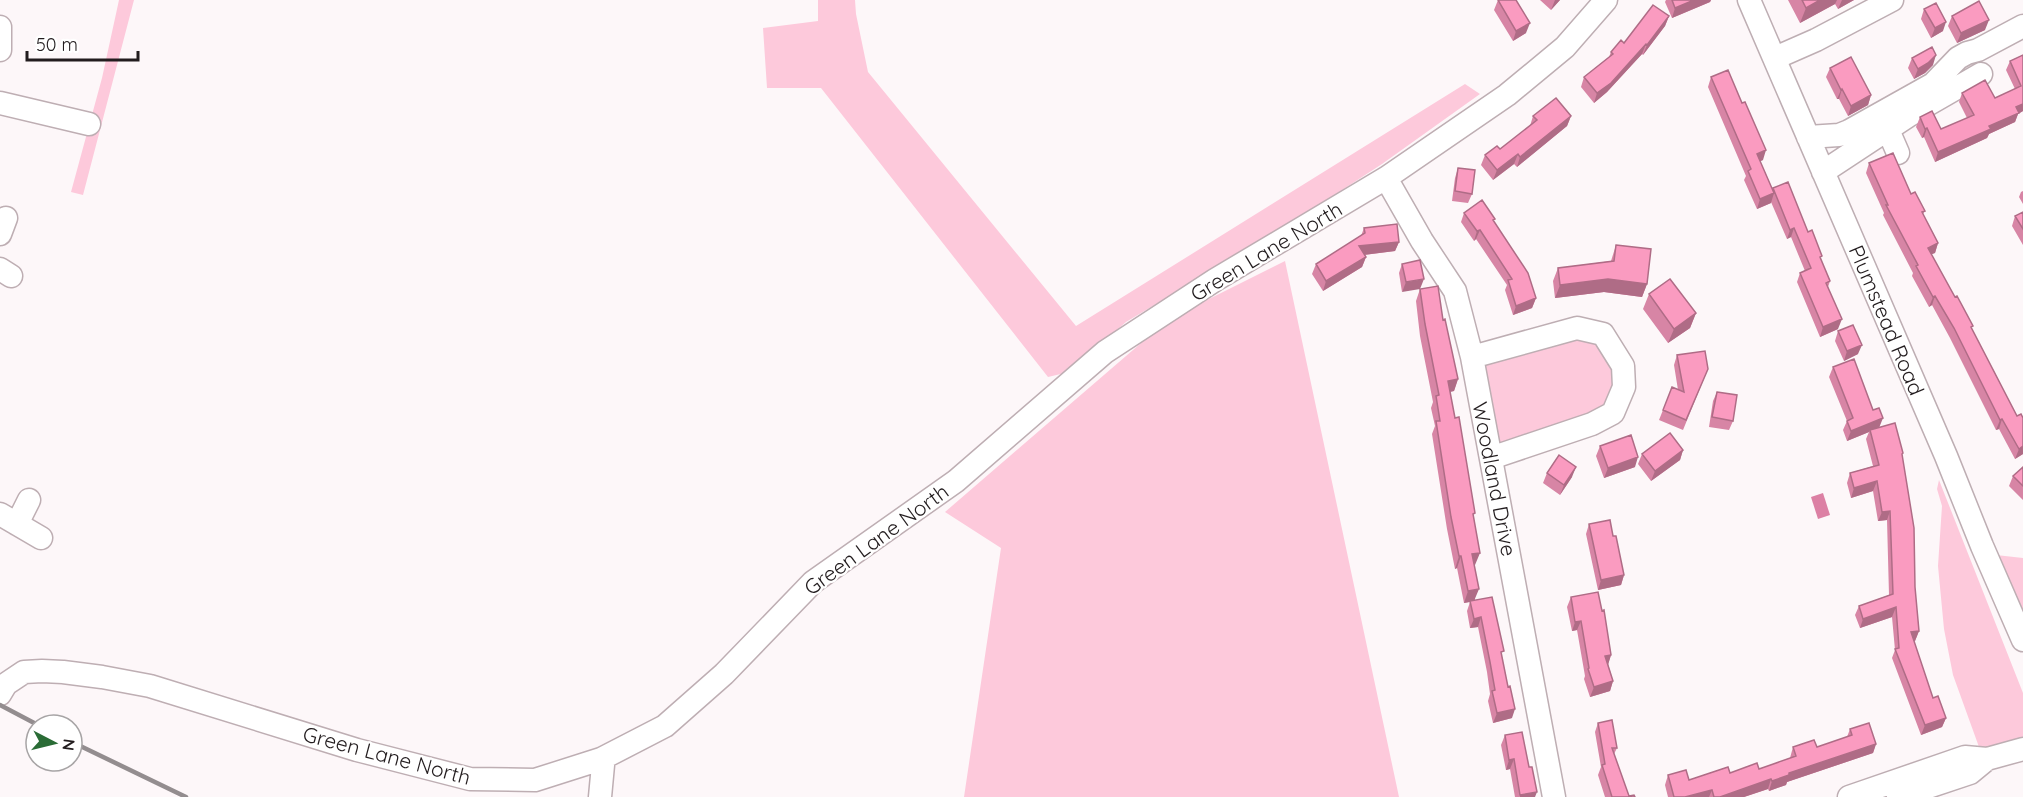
<svg xmlns="http://www.w3.org/2000/svg" width="2023" height="797" font-family="Quicksand,sans-serif">
<style>
.green{fill:#fdc9db}
.water{fill:#dc80a4}
.lines{fill:none;stroke-linecap:round;stroke-linejoin:round}
.minor-casing{stroke:#beaeb3;stroke-width:25}
.minor{stroke:#fff;stroke-width:22}
.rail{stroke:#938d8f;stroke-width:4.5}
.wall{fill:#d785a5}
.shaded-wall{fill:#af6c86}
.building{fill:#fa9bc0;stroke:#af6c86;stroke-width:1.5}
.labels{text-anchor:middle;dominant-baseline:central;stroke-width:4.5;stroke-linejoin:round;paint-order:stroke}
.street-label{font-size:21px;fill:#221c1e;stroke:#fff}
</style>
<rect width="100%" height="100%" fill="#fdf7f9"/>
<path class="green" d="M119,0H134L83,195L71,192L102,78Z
M818,0H855L856,14L868,72L1076,326L1465,84L1480,94L1382,164L1293,222L1126,322L1069,372L1048,377L821,88H767L763,28L818,21Z
M1285,261L1399,797H964L1001,548L945,512L1169,319Z
M1603,334L1623,366L1613,413L1491,458L1472,357Z
M1939,480L2023,693V740L1986,752L1979,747L1953,675L1944,629L1938,566L1942,506L1937,489Z
M1996,555L2023,558V624Z"/>
<path class="water" d="M1823,493L1830,515L1818,519L1811,497Z"/>
<g class="lines">
<g class="minor-casing">
<path id="minor" d="M1749,0L1946,456L1982,546L2023,640
M0,27V50
M1775,58L1816,40L1892,0
M0,103L89,124
M1888,130L1898,153
M1808,137L1839,135L1849,131L1933,84L1958,58L1967,53L1978,50L2023,26
M1823,172L1908,116L1981,74
M1386,178L1422,241L1455,291L1472,357L1554,797
M0,234L6,218
M0,269L11,276
M1472,357L1577,328L1603,334L1623,366L1624,387L1613,413L1592,424L1491,458
M0,514L41,538
M17,524L29,500
M0,694L6,684L24,672L42,671L63,672L102,677L150,686L357,750L470,779L535,780L601,759L665,726L724,674L813,582L956,481L1105,352L1215,280L1386,178L1507,95L1565,47L1606,0
M600,797L603,765L601,759
M1849,797L1965,757L1987,759L2023,749
M1898,797L1970,773L1987,759"/>
</g>
<use href="#minor" class="minor"/>
<path class="rail" d="M0,705L38,725
M72,742L186,797"/>
</g>
<path class="wall" d="M1498,0L1526,33L1513,41L1494,10Z
M1540,0H1560L1551,10Z
M1666,0H1711L1710,2L1672,18L1665,2Z
M1788,0H1854L1838,9L1835,4L1800,23Z
M1924,9L1943,31L1931,38L1921,19Z
M1669,16L1665,26L1643,55L1642,54L1607,92L1594,103L1581,87L1584,77L1609,57L1611,52Z
M1952,16L1985,30L1957,43L1948,26Z
M2023,55V111L2018,114L2015,122L1989,134L1987,138L1935,162L1924,137L1922,138L1916,127L1920,117L1941,129L1967,118L1959,102L1962,93L1995,98L2015,89L2006,70L2010,61Z
M1912,58L1933,65L1925,73L1914,79L1908,68Z
M1830,68L1871,95L1868,105L1848,116L1839,99H1837L1826,77Z
M1711,77L1763,160L1760,161L1773,190L1808,232L1830,281L1828,287L1838,329L1820,337L1797,282L1800,273L1805,271L1791,237L1787,239L1771,202V203L1757,209L1744,180L1746,176L1708,87Z
M1533,116H1571L1567,126L1517,167L1514,164L1493,180L1481,165L1485,155L1500,149L1530,126Z
M1869,163L1911,194L1925,211L1923,214L1938,243L1935,253L1931,254L1972,329L2017,416L2023,418V454L2015,459L1999,429L1996,430L1950,338L1932,305L1929,307L1912,276L1913,273L1883,215L1884,213L1866,173Z
M1458,168L1472,194L1468,203L1452,201L1455,178Z
M2023,191V204L2019,197L2021,192Z
M2023,212V245L2012,226L2015,216Z
M1464,213L1494,222L1536,298L1532,308L1513,315L1505,290L1507,285L1476,239L1474,241L1461,222Z
M1364,228L1399,242L1395,251L1364,255L1366,257L1362,267L1323,291L1312,274L1316,264L1361,236Z
M1616,245L1647,284L1642,297L1604,292L1555,298L1553,281L1558,268L1611,261Z
M1420,260L1402,292L1399,273L1402,264Z
M1420,289L1443,320L1458,379L1454,391L1450,392L1474,516L1475,565H1474L1475,600L1502,657L1512,718L1493,723L1488,701L1490,694L1487,672L1478,627L1470,628L1467,611L1470,602L1464,603L1457,568L1455,569L1447,529L1432,434L1435,426L1431,408L1433,402L1420,336L1416,301Z
M1649,294L1696,313L1690,328L1668,343L1643,309Z
M1838,331L1858,354L1844,361L1835,341Z
M1677,355L1708,369L1683,430L1659,420L1663,410L1678,390L1674,365Z
M1833,367L1902,456L1919,631L1915,641H1914L1933,698L1946,718L1942,727L1921,735L1892,658L1895,650L1892,617L1860,628L1855,615L1859,606L1889,595L1887,520L1878,521L1873,491L1851,498L1847,483L1850,473L1873,466L1866,439L1869,432L1847,441L1843,430L1847,421L1829,377Z
M1717,392L1733,421L1729,430L1709,427L1713,401Z
M1600,446L1635,467L1604,478L1596,456Z
M1683,450L1680,460L1651,481L1638,464L1642,454Z
M2023,467V500L2009,486L2013,476Z
M1547,473L1572,477L1560,495L1543,483Z
M1589,524L1613,536L1624,575L1621,585L1598,590L1586,534Z
M1571,597L1611,655L1608,664L1613,681L1610,691L1590,697L1584,679L1585,676L1577,630L1572,631L1567,607Z
M1598,723L1617,748L1614,754L1629,796L1635,797H1605L1598,775L1601,767L1595,732Z
M1850,729L1876,744L1873,753L1787,782L1786,785L1769,791L1768,789L1744,797H1668L1665,785L1668,775L1689,780L1759,769L1790,758L1793,747H1817L1847,737Z
M1505,735L1535,797H1515L1510,769L1506,770L1501,745Z"/>
<path class="shaded-wall" d="M1555,0H1560L1551,10Z
M1694,0H1711L1710,2L1672,18L1675,8Z
M1820,0H1837L1835,4L1800,23L1806,8Z
M1842,0H1854L1838,9Z
M1669,16L1665,26L1643,55L1647,45Z
M1989,20L1985,30L1957,43L1961,33Z
M1946,22L1943,31L1931,38L1935,28Z
M1530,23L1526,33L1513,41L1516,31Z
M1646,44L1642,54L1607,92L1594,103L1597,93Z
M1936,55L1933,65L1925,73L1914,79L1918,69Z
M1842,89L1839,99H1837L1841,90Z
M1871,95L1868,105L1848,116L1851,106Z
M2023,104V111L2018,114L2015,122L1989,134L1987,138L1935,162L1938,152L1989,126L2016,107Z
M1571,116L1567,126L1517,167L1520,157Z
M1927,128L1924,137L1922,138L1925,129Z
M1766,150L1763,160L1754,164L1757,154Z
M1518,154L1514,164L1493,180L1497,170Z
M1774,193L1771,203L1757,209L1760,199Z
M1794,228L1791,237L1787,239L1790,230Z
M1480,230L1476,239L1474,241L1477,231Z
M1399,242L1395,251L1355,256L1359,246Z
M1938,243L1935,253L1924,257L1928,248Z
M1366,257L1362,267L1323,291L1326,281Z
M1424,279L1420,289L1402,292L1406,282Z
M1608,279L1647,284L1642,297L1604,292L1555,298L1560,285Z
M1935,296L1932,305L1929,307L1933,297Z
M1536,298L1532,308L1513,315L1516,306Z
M1696,313L1690,328L1668,343L1674,329Z
M1842,319L1838,329L1820,337L1823,327Z
M1862,345L1858,354L1844,361L1847,351Z
M1458,379L1454,391L1443,393L1448,381Z
M1883,418L1879,428L1870,430L1869,432L1847,441L1851,431Z
M2002,419L1999,429L1996,430L2000,420Z
M2023,446V454L2015,459L2019,449Z
M1683,450L1680,460L1651,481L1655,471Z
M1638,457L1635,467L1604,478L1608,468Z
M1576,467L1572,477L1560,495L1564,485Z
M1877,481L1873,491L1851,498L1854,488Z
M1890,511L1887,520L1878,521L1882,512Z
M1480,553L1475,565L1468,566L1472,554Z
M1459,556H1461L1457,568L1455,569Z
M1624,575L1621,585L1598,590L1601,580Z
M1479,589L1474,601L1464,603L1468,591Z
M1896,607L1892,617L1860,628L1863,619Z
M1481,617L1478,627L1470,628L1474,619Z
M1581,621L1577,630L1572,631L1575,622Z
M1919,631L1915,641H1908L1911,632Z
M1611,655L1608,665L1605,656Z
M1613,681L1610,691L1590,697L1594,687Z
M1515,709L1512,718L1493,723L1497,713Z
M1946,718L1942,727L1921,735L1925,725Z
M1876,744L1873,753L1787,782L1786,785L1769,791L1772,781L1789,773Z
M1514,759L1510,769L1506,770L1509,760Z
M1771,779L1768,789L1744,797H1720Z
M1712,790L1709,797H1685Z
M1537,792L1535,797H1520V795Z"/>
<path class="building" d="M1498,0H1516L1530,23L1516,31Z
M1672,0H1694L1675,8Z
M1802,0H1820L1806,8Z
M1979,1L1989,20L1961,33L1952,16Z
M1936,3L1946,22L1935,28L1924,9Z
M1653,5L1669,16L1647,45L1646,44L1611,83L1597,93L1584,77L1613,54L1611,52L1621,40L1624,43Z
M1932,47L1936,55L1928,63L1918,69L1912,58Z
M2023,55V104L2016,107L2019,113L1989,126L1991,129L1938,152L1927,128L1925,129L1920,117L1932,111L1941,129L1974,115L1962,93L1985,80L1995,98L2021,86L2010,61Z
M1851,57L1871,95L1851,106L1842,89L1841,90L1830,68Z
M1728,70L1742,103L1745,102L1766,150L1757,154L1774,193L1760,199L1748,171L1751,169L1711,77Z
M1556,98L1571,116L1520,157L1518,154L1497,170L1485,155L1497,146L1500,149L1537,120L1533,116Z
M1893,153L1911,194L1915,192L1925,211L1922,212L1938,243L1928,248L1955,297L1957,296L1973,326L1971,327L2017,416L2021,414L2023,418V446L2019,449L2002,419L2000,420L1954,328L1935,296L1933,297L1916,266L1918,265L1886,205H1888L1869,163Z
M1458,168L1475,170L1472,194L1455,191Z
M1788,182L1808,232L1812,230L1822,256L1820,257L1830,281L1826,283L1842,319L1823,327L1800,273L1811,268L1794,228L1790,230L1773,188Z
M1482,200L1495,219L1493,220L1528,273L1536,298L1516,306L1508,280L1512,279L1480,230L1477,231L1464,213Z
M2023,212V229L2015,216Z
M1397,224L1399,242L1359,246L1366,257L1326,281L1316,264L1365,233L1364,228Z
M1616,245L1651,249L1647,284L1608,279L1560,285L1558,268L1614,261Z
M1420,260L1424,279L1406,282L1402,264Z
M1670,279L1696,313L1674,329L1649,294Z
M1438,286L1443,320L1445,319L1458,379L1448,381L1455,418L1459,417L1475,513L1473,514L1480,553L1472,554L1479,589L1468,591L1461,556H1459L1451,517L1436,421H1440L1436,396L1439,395L1425,324L1420,289Z
M1853,325L1862,345L1847,351L1838,331Z
M1705,351L1708,369L1686,420L1663,410L1672,387L1684,392L1677,355Z
M1854,359L1873,410L1879,408L1883,418L1851,431L1847,421L1853,418L1833,367Z
M1717,392L1737,395L1733,421L1712,417Z
M1895,423L1903,453L1902,454L1914,528L1915,587L1919,631L1911,632L1933,698L1938,696L1946,718L1925,725L1895,649L1899,648L1896,607L1863,619L1859,606L1893,594L1890,511L1882,512L1877,481L1854,488L1850,473L1879,465L1870,430Z
M1670,433L1683,450L1655,471L1642,454Z
M1631,435L1638,457L1608,468L1600,446Z
M1559,455L1576,467L1564,485L1547,473Z
M2023,467V486L2013,476Z
M1610,520L1613,536H1616L1624,575L1601,580L1589,524Z
M1598,592L1602,611L1604,610L1611,655L1605,656L1613,681L1594,687L1588,669L1589,668L1581,621L1575,622L1571,597Z
M1492,597L1504,651L1501,652L1508,687L1510,686L1515,709L1497,713L1492,691L1495,690L1490,662L1481,617L1474,619L1470,601Z
M1612,720L1617,748H1612L1629,796L1634,795L1635,797H1612L1602,765L1605,764L1598,723Z
M1869,723L1876,744L1789,773V775L1772,781L1771,779L1720,797H1714L1712,790L1685,797H1674L1668,775L1686,770L1689,780L1728,767L1730,773L1757,763L1759,769L1796,756L1793,747L1814,740L1817,747L1852,735L1850,729Z
M1522,732L1529,767H1532L1537,792L1520,795L1514,759L1509,760L1505,735Z"/>
<g class="labels">
<g class="street-label">
<text transform="translate(1266 251) rotate(-31)">Green Lane North</text>
<text transform="translate(1887 320) rotate(67)">Plumstead Road</text>
<text transform="translate(1495 479) rotate(79)">Woodland Drive</text>
<text transform="translate(876 539) rotate(-36)">Green Lane North</text>
<text transform="translate(387 755) rotate(15)">Green Lane North</text>
</g>
</g>
<g transform="translate(54 743) rotate(97)"><circle r="28" fill="#ffffff" stroke="#a7a4a5" stroke-width="1.5"/>
<path d="M0-4.5L10 22L0 15L-10 22Z" fill="#2a6c36"/>
<text y="-9" font-size="16" font-weight="bold" text-anchor="middle" fill="#221c1e">N</text>
</g>
<path d="M27 51v9h111v-9" fill="none" stroke="#221c1e" stroke-width="3"/>
<text x="36" y="51" font-size="18" fill="#221c1e" stroke="#ffffff" stroke-width="4.5" paint-order="stroke">50 m</text>
</svg>
